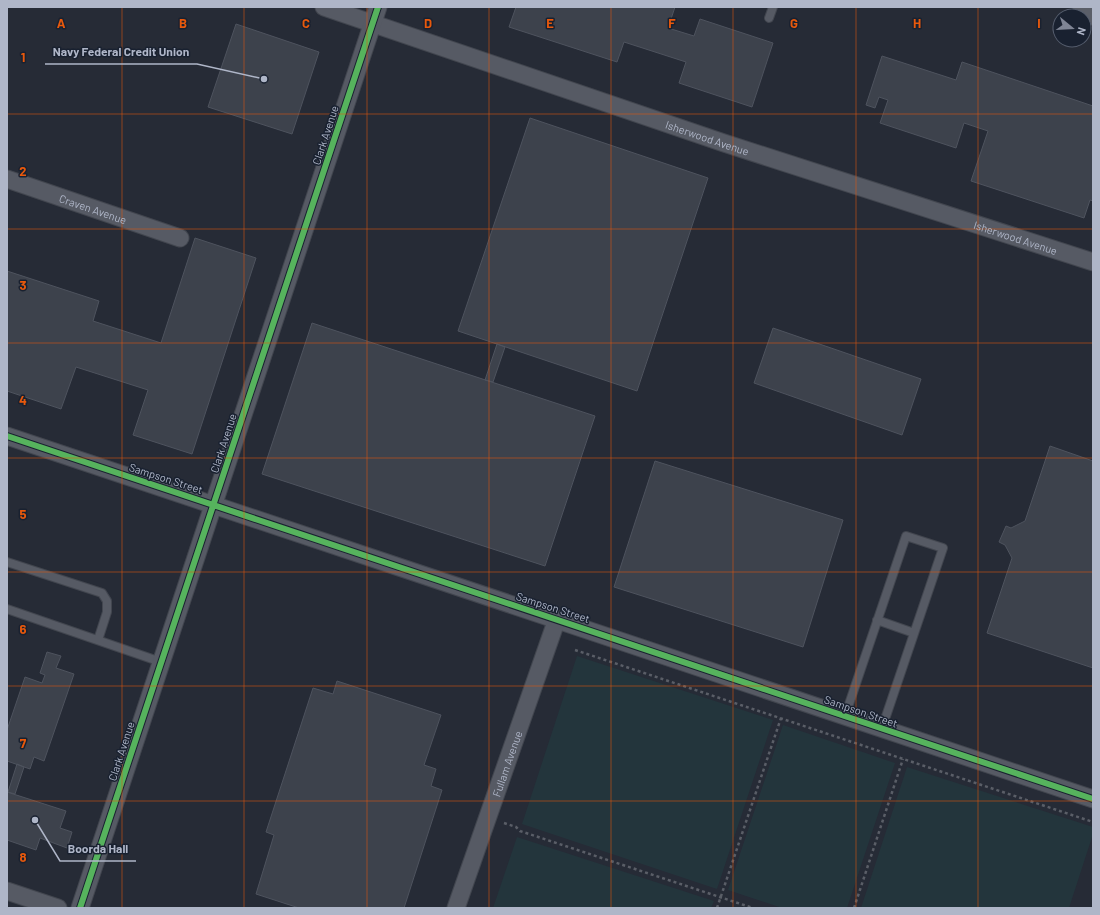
<svg xmlns="http://www.w3.org/2000/svg" width="1100" height="915" font-family="Barlow,sans-serif">
<style>
.green{fill:#23353c}
.building{fill:#3d424c;stroke:#4e535e}
.lines{fill:none;stroke-linecap:round;stroke-linejoin:round}
.lane-casing{stroke:#42464f;stroke-width:10}
.street-casing{stroke:#42464f;stroke-width:19}
.secondary-casing{stroke:#42464f;stroke-width:24}
.path{stroke:#5a5e67;stroke-width:2.5;stroke-dasharray:3 3;stroke-linecap:butt}
.lane{stroke:#565a64;stroke-width:8}
.street{stroke:#565a64;stroke-width:17}
.secondary{stroke:#5a5e68;stroke-width:22}
.cycleway-casing{stroke:#192130;stroke-width:8}
.cycleway{stroke:#56b35d;stroke-width:6}
.grid{fill:none;stroke:#e8590c;stroke-width:1;stroke-opacity:0.55}
.labels{text-anchor:middle;dominant-baseline:central;stroke-width:3;stroke-linejoin:round;paint-order:stroke}
.street-label{font-size:11px;fill:#afb6c8;stroke:#192130}
.grid-label{font-size:13px;text-anchor:middle;font-weight:bold;fill:#e8590c;stroke:#192130;stroke-width:3;stroke-linejoin:round;paint-order:stroke}
.leader{fill:none;stroke:#afb6c8;stroke-width:1.5}
.callout-dot{fill:#afb6c8;stroke:#192130;stroke-width:1.5}
.callout-label{font-size:12px;text-anchor:middle;font-weight:bold;fill:#afb6c8;stroke:#192130;stroke-width:3;stroke-linejoin:round;paint-order:stroke}
</style>
<rect width="100%" height="100%" fill="#262b36"/>
<path class="green" d="M577,656L773,720L717,889L522,824Z
M783,725L895,763L847,908H782L728,890Z
M907,767L1093,827V834L1069,908H861Z
M517,837L714,901L711,908H493Z"/>
<path class="building" d="M516,7H675L668,28L694,36L700,19L773,43L752,107L679,83L686,62L624,42L617,62L509,27Z
M236,24L319,52L292,134L208,107Z
M882,56L956,80L962,62L1093,106V201L1090,200L1084,218L971,181L988,131L964,123L956,148L880,123L888,100L879,97L875,108L866,105Z
M530,118L708,178L637,391L458,331Z
M195,238L256,258L192,454L133,435L148,390L76,367L61,409L7,391V271L99,301L93,321L161,343Z
M312,323L595,416L545,566L262,474Z
M773,328L921,379L902,435L754,383Z
M497,344L505,347L493,382L485,380Z
M1050,446L1093,461V668L987,633L1012,558L1005,545L999,542L1006,526L1011,528L1025,521Z
M655,461L843,520L803,647L614,587Z
M47,652L61,656L56,668L74,674L44,761L34,757L30,769L7,761V730L25,677L42,683L45,675L40,673Z
M337,681L441,715L424,765L436,769L431,786L442,790L404,908H299L256,894L274,835L266,832L313,688L333,694Z
M17,764L24,767L15,794L8,792Z
M7,792L66,811L60,828L72,832L67,848L40,838L36,850L7,840Z"/>
<g class="lines">
<g class="lane-casing">
<path id="lane" d="M769,18L773,7
M7,562L102,593L107,601V612L98,640
M7,609L161,662
M877,620L914,633
M845,716L906,536L943,548L882,728"/>
</g>
<g class="street-casing">
<g id="street">
<path id="s1" d="M324,7L724,143L1093,262"/>
<path id="s2" d="M7,179L180,238"/>
<path d="M7,436L1093,799"/>
<path d="M7,891L58,908"/>
<path d="M80,908L378,7"/>
<path id="s3" d="M456,908L557,619"/>
</g>
</g>
<g class="secondary-casing">
<path id="secondary" d="M1084,7L1093,14"/>
</g>
<path class="path" d="M575,650L1093,822
M504,823L516,827L520,831L753,908
M717,908L781,718
M854,908L903,759"/>
<use href="#lane" class="lane"/>
<use href="#street" class="street"/>
<use href="#secondary" class="secondary"/>
<g class="cycleway-casing">
<path id="cycleway" d="M7,436L1093,799
M80,908L378,7"/>
</g>
<use href="#cycleway" class="cycleway"/>
</g>
<path class="grid" d="M122,7V908M244,7V908M367,7V908M489,7V908M611,7V908M733,7V908M856,7V908M978,7V908M7,114H1093M7,229H1093M7,343H1093M7,458H1093M7,572H1093M7,686H1093M7,801H1093"/>
<g class="labels">
<g class="street-label">
<text transform="translate(325 135) rotate(-72)">Clark Avenue</text>
<text stroke="none"><textPath href="#s1" startOffset="405">Isherwood Avenue</textPath></text>
<text stroke="none"><textPath href="#s2" startOffset="91">Craven Avenue</textPath></text>
<text stroke="none"><textPath href="#s1" startOffset="729">Isherwood Avenue</textPath></text>
<text transform="translate(223 443) rotate(-72)">Clark Avenue</text>
<text transform="translate(166 478) rotate(18)">Sampson Street</text>
<text transform="translate(553 607) rotate(18)">Sampson Street</text>
<text transform="translate(861 711) rotate(19)">Sampson Street</text>
<text transform="translate(121 751) rotate(-72)">Clark Avenue</text>
<text stroke="none"><textPath href="#s3" startOffset="153">Fullam Avenue</textPath></text>
</g>
</g>
<g class="grid-label">
<text x="61" y="28">A</text>
<text x="183" y="28">B</text>
<text x="306" y="28">C</text>
<text x="428" y="28">D</text>
<text x="550" y="28">E</text>
<text x="672" y="28">F</text>
<text x="794" y="28">G</text>
<text x="917" y="28">H</text>
<text x="1039" y="28">I</text>
<text x="23" y="62">1</text>
<text x="23" y="176">2</text>
<text x="23" y="290">3</text>
<text x="23" y="405">4</text>
<text x="23" y="519">5</text>
<text x="23" y="634">6</text>
<text x="23" y="748">7</text>
<text x="23" y="862">8</text>
</g>
<path class="leader" d="M264 79L197 64H45M35 820L60 861H136"/>
<g class="callout-dot">
<circle cx="264" cy="79" r="4"/>
<circle cx="35" cy="820" r="4"/>
</g>
<g class="callout-label">
<text x="121" y="56">Navy Federal Credit Union</text>
<text x="98" y="853">Boorda Hall</text>
</g>
<rect width="1100" height="915" fill="none" stroke="#afb6c8" stroke-width="16"/>
<g transform="translate(1072 28) rotate(108)"><circle r="19" fill="#192130" stroke="#555d6d"/>
<path d="M0-3L7 15L0 10L-7 15Z" fill="#7f8595"/>
<text y="-6" font-size="11" font-weight="bold" text-anchor="middle" fill="#afb6c8">N</text>
</g>
</svg>
